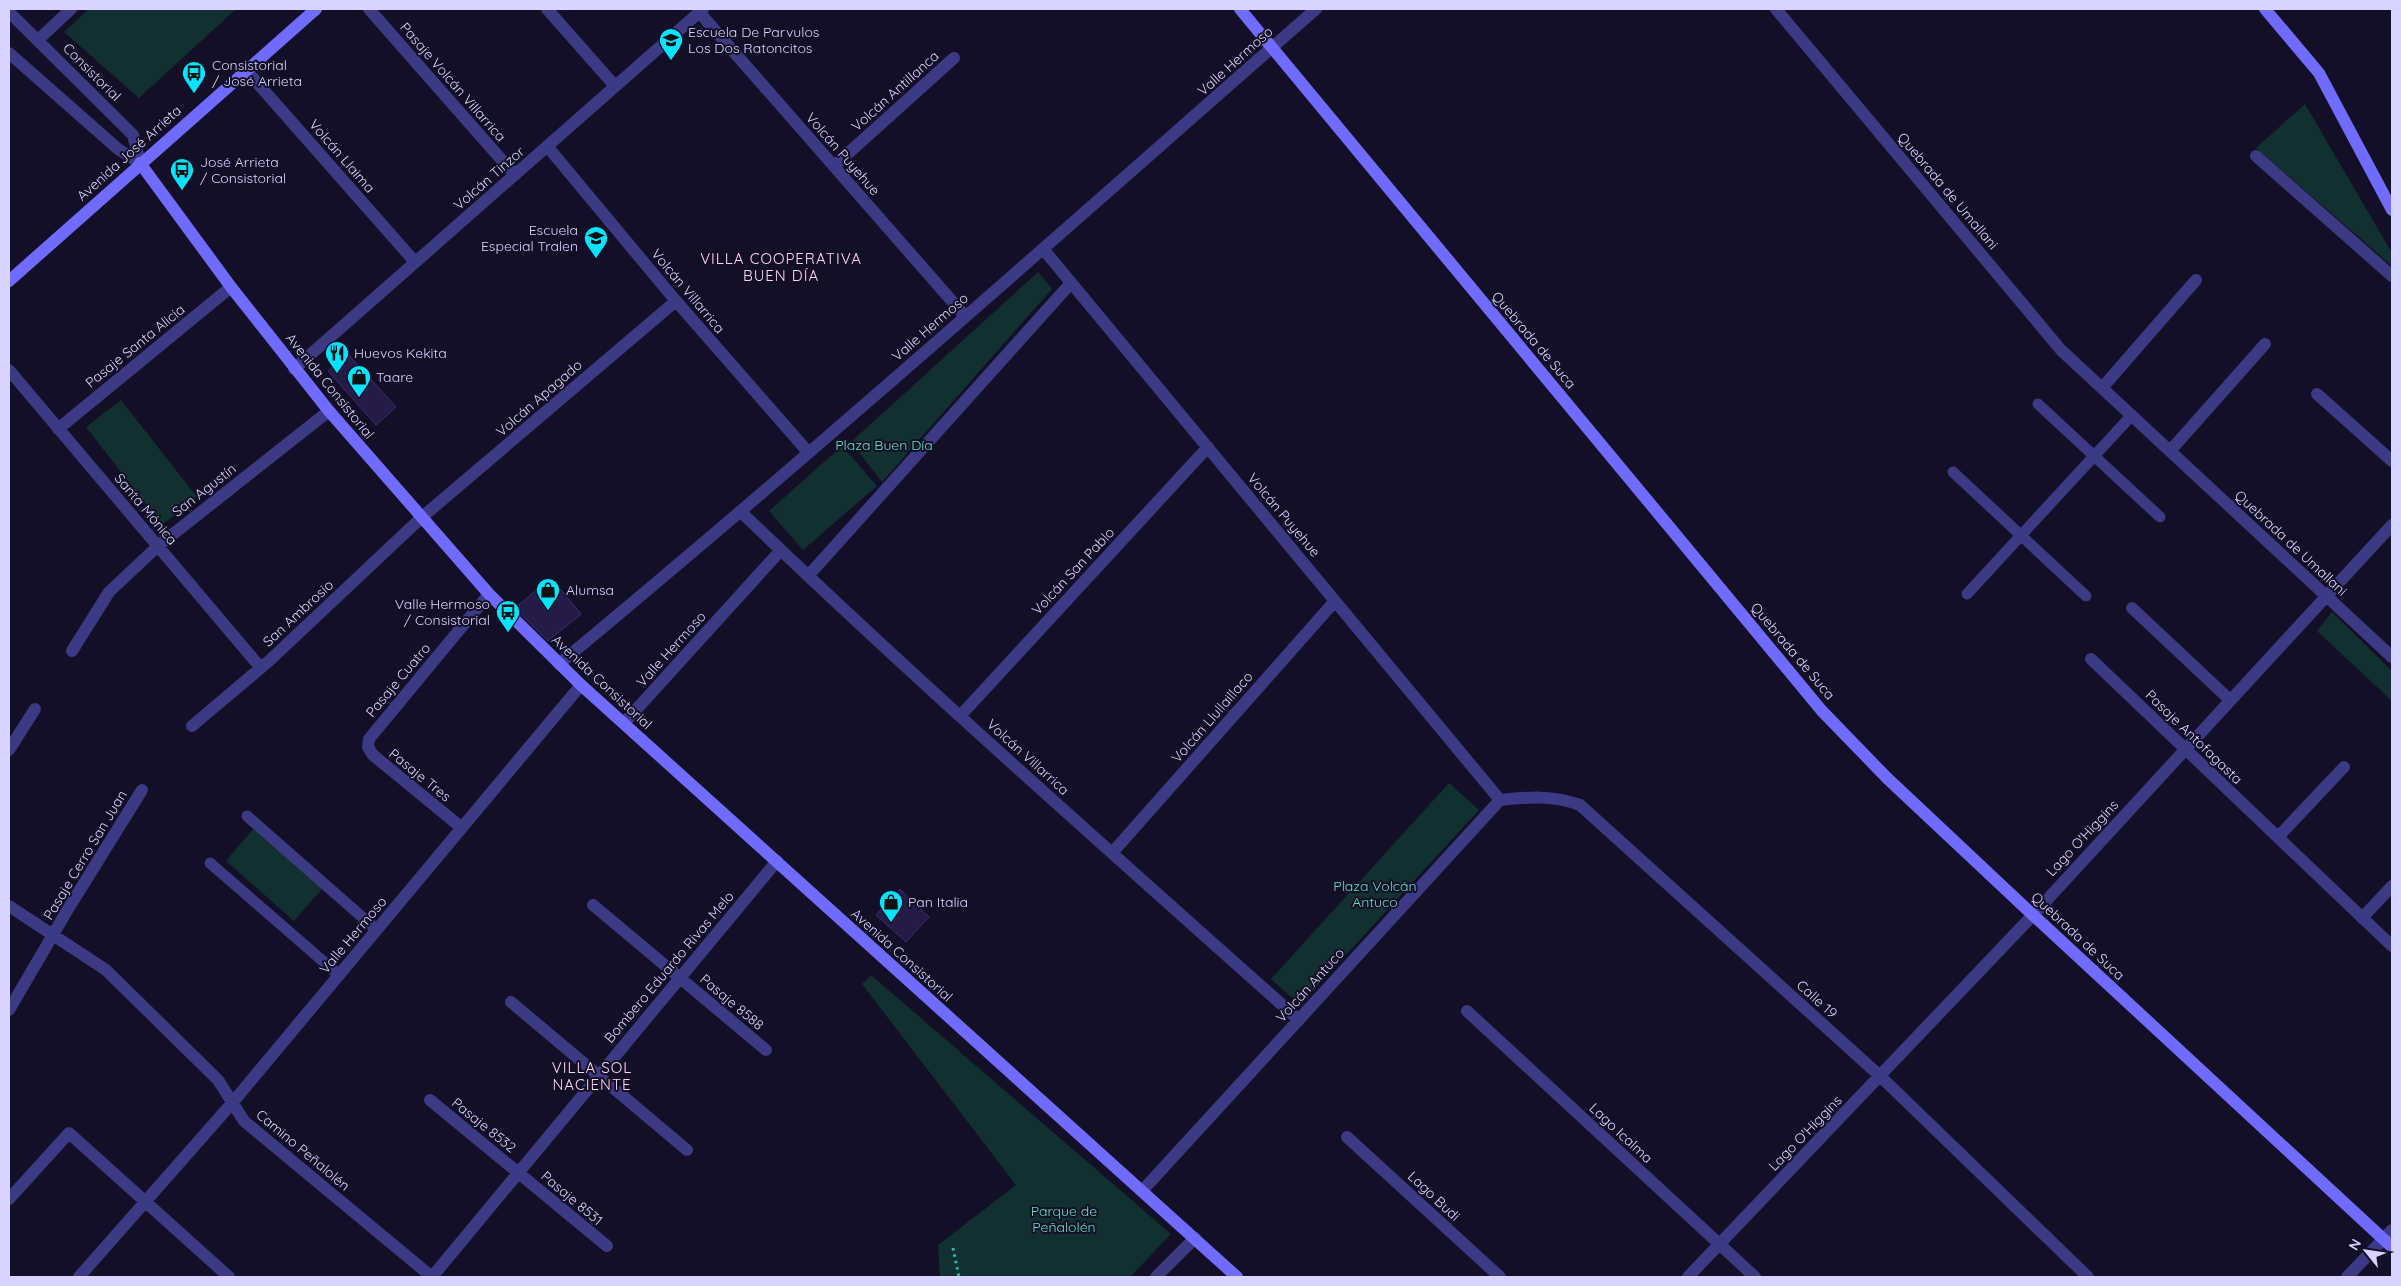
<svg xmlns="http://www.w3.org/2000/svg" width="2401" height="1286" font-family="Quicksand,sans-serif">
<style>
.green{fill:#12302f}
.building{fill:#241b47;stroke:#3b2d73}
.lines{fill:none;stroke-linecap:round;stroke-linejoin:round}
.path{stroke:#2fb8b0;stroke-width:3;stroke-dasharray:2.5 4;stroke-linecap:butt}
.lane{stroke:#3d3a85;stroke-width:11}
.street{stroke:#3d3a85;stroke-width:12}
.secondary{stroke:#6f6bff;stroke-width:12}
.labels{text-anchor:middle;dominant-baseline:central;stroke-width:4;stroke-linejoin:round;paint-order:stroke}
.poi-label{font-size:14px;fill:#d9d4ff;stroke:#130f26;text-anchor:start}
.street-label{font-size:14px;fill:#d9d4ff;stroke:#130f26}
.park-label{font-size:14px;fill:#5fe0c0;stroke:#130f26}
.neighbourhood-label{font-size:15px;letter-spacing:1px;fill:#ffd6f0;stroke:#130f26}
</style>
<rect width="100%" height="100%" fill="#130f26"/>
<path class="green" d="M89,9H236L139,98L64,32Z
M2305,104L2392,253V266L2256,148Z
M1038,272L1052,289L882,482L851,442Z
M121,400L197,497L162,525L86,427Z
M842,446L877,486L803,550L769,511Z
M2332,612L2392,671V701L2317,631Z
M1449,783L1479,810L1300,1005L1271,979Z
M254,828L323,888L294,921L226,861Z
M871,975L1171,1234L1130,1277H940L938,1245L1016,1185L862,984Z"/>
<path class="building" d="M347,353L396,407L376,425L328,371Z
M551,578L581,614L548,641L515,608Z
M900,889L929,917L906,942L876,915Z"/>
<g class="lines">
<path class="path" d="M953,1248L959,1277"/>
<path class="lane" d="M2038,404L2160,517
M1953,472L2086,596
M1967,594L2132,415
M247,816L377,930
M210,863L339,975"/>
<path class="street" d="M369,9L515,175
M547,9L615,86
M1776,9L2061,350L2392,657
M9,12L133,135L140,163
M699,12L965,316
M38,40L71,9
M9,53L118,149L140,163
M246,70L415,262
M547,146L676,301L808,452
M2256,156L2392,276
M834,166L954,58
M1044,250L1500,800
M294,369L703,9
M9,370L260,667
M2102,388L2196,280
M2317,394L2392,461
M58,429L231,287
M2170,451L2265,344
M741,512C922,686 1111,852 1299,1020
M808,576L1071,283
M2132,608L2230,700
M72,651L109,592L158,546L329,411
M2091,659L2392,946
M559,664C816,451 1065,229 1316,9
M961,715L1208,447
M624,723L781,550
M192,726L269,661L421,518L676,301
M9,750L35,709
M1500,800C1528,797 1553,795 1580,805L1880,1076L2088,1277
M462,828L373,755L368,747L369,739L489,594
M2278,837L2344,767
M1112,853L1335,601
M593,905L766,1050
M9,906L106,970L218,1080L244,1121L432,1277
M2362,918L2392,886
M511,1002L687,1150
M9,1010L68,909L142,790
M1467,1011L1755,1277
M430,1100L607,1246
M1347,1137L1500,1277
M1142,1191L1500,800
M9,1199L69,1133L229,1277
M79,1277L233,1102L581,685
M432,1277L777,861
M1156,1277L1195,1238
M1688,1277L2033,915L2392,525
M2347,1277L2392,1230"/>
<path class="secondary" d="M1240,9L1822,711L1887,778L2033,915L2392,1247
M2265,9L2319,73L2392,210
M140,163L231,287L329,411L489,594L581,685L1237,1277
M9,281L316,9"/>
</g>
<defs>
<g id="school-pin" transform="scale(1.25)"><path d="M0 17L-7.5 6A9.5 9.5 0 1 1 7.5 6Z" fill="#00e5ff" stroke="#130f26"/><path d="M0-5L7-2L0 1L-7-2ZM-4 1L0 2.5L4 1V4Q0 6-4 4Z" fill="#111"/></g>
<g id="bus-pin" transform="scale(1.25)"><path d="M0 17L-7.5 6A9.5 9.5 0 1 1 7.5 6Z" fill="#00e5ff" stroke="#130f26"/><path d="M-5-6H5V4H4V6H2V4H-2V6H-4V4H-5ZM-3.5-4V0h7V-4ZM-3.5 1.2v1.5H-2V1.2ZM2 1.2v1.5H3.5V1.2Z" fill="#111"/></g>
<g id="restaurant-pin" transform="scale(1.25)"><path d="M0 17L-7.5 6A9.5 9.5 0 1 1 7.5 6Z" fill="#00e5ff" stroke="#130f26"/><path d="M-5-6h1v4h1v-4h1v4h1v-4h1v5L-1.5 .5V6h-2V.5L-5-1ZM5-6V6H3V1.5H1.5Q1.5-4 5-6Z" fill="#111"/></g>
<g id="shop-pin" transform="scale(1.25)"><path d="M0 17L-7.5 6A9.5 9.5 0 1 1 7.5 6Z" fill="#00e5ff" stroke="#130f26"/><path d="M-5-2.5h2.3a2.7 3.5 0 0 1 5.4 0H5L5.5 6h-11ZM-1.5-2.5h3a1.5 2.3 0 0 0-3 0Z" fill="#111"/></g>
</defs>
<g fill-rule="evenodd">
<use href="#school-pin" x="671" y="40"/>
<use href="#bus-pin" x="194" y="73"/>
<use href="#bus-pin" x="182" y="170"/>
<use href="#school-pin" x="596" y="238"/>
<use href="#restaurant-pin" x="337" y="353"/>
<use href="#shop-pin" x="359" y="377"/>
<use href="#shop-pin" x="548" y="590"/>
<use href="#bus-pin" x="508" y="612"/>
<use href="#shop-pin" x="891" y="902"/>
</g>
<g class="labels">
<g class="poi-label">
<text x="688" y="32">Escuela De Parvulos<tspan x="688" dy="16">Los Dos Ratoncitos</tspan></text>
<text x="212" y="65">Consistorial<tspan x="212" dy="16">/ José Arrieta</tspan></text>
<text x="200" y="162">José Arrieta<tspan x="200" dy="16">/ Consistorial</tspan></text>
<text x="578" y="230" text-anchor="end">Escuela<tspan x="578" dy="16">Especial Tralen</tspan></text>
<text x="354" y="353">Huevos Kekita</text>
<text x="376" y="377">Taare</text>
<text x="566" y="590">Alumsa</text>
<text x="490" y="604" text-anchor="end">Valle Hermoso<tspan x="490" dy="16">/ Consistorial</tspan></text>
<text x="908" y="902">Pan Italia</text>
</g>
<g class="street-label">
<text transform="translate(1235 61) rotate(-42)">Valle Hermoso</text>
<text transform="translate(92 72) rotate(45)">Consistorial</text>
<text transform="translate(453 82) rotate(49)">Pasaje Volcán Villarrica</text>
<text transform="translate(895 91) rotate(-42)">Volcán Antillanca</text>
<text transform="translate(129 153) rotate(-42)">Avenida José Arrieta</text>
<text transform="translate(843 154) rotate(49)">Volcán Puyehue</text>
<text transform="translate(342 156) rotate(49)">Volcán Llaima</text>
<text transform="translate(489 178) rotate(-41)">Volcán Tinzor</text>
<text transform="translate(1948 191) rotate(50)">Quebrada de Umallani</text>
<text transform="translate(688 291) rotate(50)">Volcán Villarrica</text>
<text transform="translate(930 327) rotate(-41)">Valle Hermoso</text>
<text transform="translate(1534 340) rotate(50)">Quebrada de Suca</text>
<text transform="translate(135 346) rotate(-39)">Pasaje Santa Alicia</text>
<text transform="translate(330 386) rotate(51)">Avenida Consistorial</text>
<text transform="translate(539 398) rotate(-41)">Volcán Apagado</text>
<text transform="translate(204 490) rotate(-38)">San Agustín</text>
<text transform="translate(146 509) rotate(50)">Santa Mónica</text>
<text transform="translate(1284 515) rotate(50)">Volcán Puyehue</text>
<text transform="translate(2291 543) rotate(43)">Quebrada de Umallani</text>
<text transform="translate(1073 571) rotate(-47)">Volcán San Pablo</text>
<text transform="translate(298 613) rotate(-43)">San Ambrosio</text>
<text transform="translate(671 649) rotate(-48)">Valle Hermoso</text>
<text transform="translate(1793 651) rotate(50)">Quebrada de Suca</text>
<text transform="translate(398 680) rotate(-50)">Pasaje Cuatro</text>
<text transform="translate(602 682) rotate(43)">Avenida Consistorial</text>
<text transform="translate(1212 717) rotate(-49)">Volcán Llullaillaco</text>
<text transform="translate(2194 737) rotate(44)">Pasaje Antofagasta</text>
<text transform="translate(1028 757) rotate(42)">Volcán Villarrica</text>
<text transform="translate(420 775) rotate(39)">Pasaje Tres</text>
<text transform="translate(2082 838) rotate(-47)">Lago O'Higgins</text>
<text transform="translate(85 855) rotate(-59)">Pasaje Cerro San Juan</text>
<text transform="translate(353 935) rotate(-50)">Valle Hermoso</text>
<text transform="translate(2078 936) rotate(43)">Quebrada de Suca</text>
<text transform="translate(902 955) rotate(42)">Avenida Consistorial</text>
<text transform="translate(669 967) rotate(-50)">Bombero Eduardo Rivas Melo</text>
<text transform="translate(1310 985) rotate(-48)">Volcán Antuco</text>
<text transform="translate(1817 999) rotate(42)">Calle 19</text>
<text transform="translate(732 1002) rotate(40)">Pasaje 8588</text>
<text transform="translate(484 1125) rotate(39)">Pasaje 8532</text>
<text transform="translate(1621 1133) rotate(43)">Lago Icalma</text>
<text transform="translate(1805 1133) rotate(-46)">Lago O'Higgins</text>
<text transform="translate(303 1150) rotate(40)">Camino Peñalolén</text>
<text transform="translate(1434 1196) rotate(43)">Lago Budi</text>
<text transform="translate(572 1198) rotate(40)">Pasaje 8531</text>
</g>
<g class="park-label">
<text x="884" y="445">Plaza Buen Día</text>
<text x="1375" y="886">Plaza Volcán<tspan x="1375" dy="16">Antuco</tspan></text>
<text x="1064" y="1211">Parque de<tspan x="1064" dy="16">Peñalolén</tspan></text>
</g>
<g class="neighbourhood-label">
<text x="781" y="258">VILLA COOPERATIVA<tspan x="781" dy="17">BUEN DÍA</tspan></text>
<text x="592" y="1067">VILLA SOL<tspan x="592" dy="17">NACIENTE</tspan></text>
</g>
</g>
<rect width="2401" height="1286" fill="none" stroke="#d9d4ff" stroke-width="20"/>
<g transform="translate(2366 1251) rotate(300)" stroke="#130f26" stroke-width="4" paint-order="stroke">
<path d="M0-4L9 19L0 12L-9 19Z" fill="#d9d4ff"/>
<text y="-8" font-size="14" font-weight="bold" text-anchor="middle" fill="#d9d4ff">N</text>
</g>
</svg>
